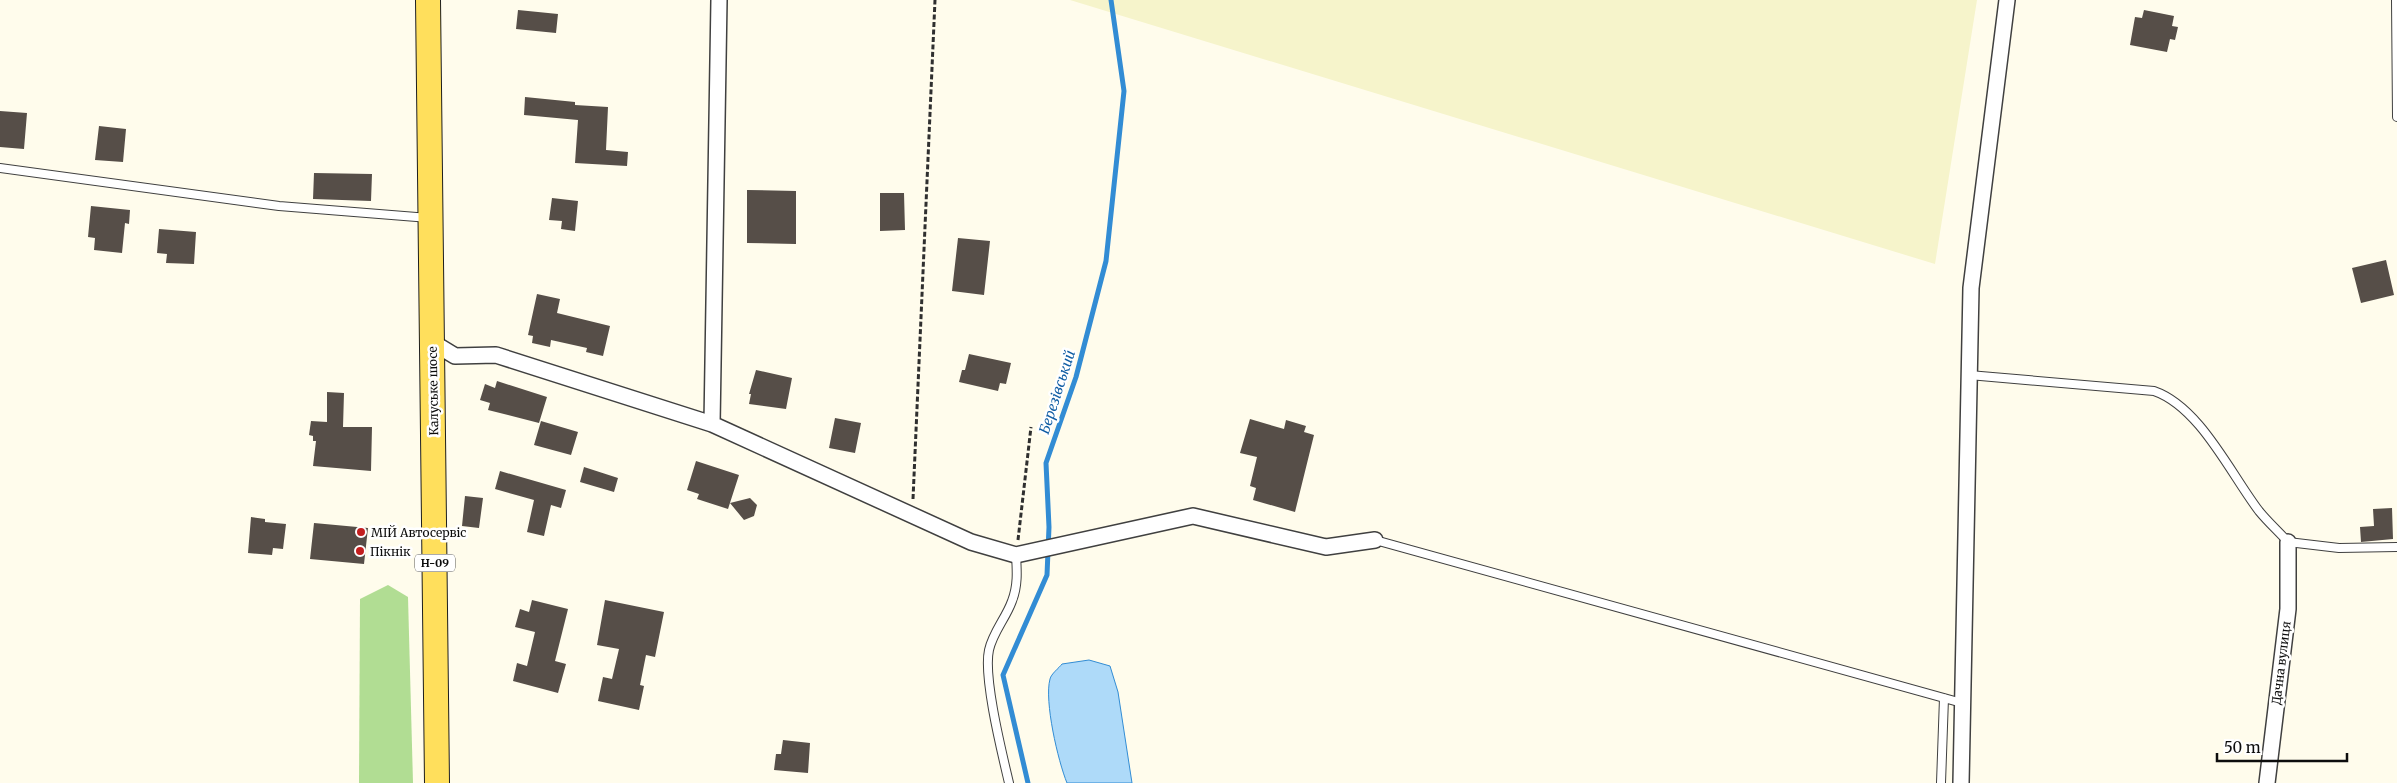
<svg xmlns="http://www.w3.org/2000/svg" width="2397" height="783" font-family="Merriweather,serif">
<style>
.farmland{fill:#f6f4cb}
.forest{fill:#b1dd93}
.water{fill:#aedaf9;stroke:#328cd4}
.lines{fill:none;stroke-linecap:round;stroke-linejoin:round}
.stream{stroke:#328cd4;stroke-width:5}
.building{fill:#564e48}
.lane-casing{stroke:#404040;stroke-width:10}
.street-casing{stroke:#404040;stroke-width:18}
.primary-casing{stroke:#1e1e1e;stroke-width:26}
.path{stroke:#2f2f2f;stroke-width:3;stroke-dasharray:5 2.5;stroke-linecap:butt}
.lane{stroke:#fff;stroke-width:8}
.street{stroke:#fff;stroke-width:15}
.primary{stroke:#ffdf5c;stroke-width:24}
.poi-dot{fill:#c31e1e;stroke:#fff;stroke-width:2}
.labels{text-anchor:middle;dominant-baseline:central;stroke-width:5;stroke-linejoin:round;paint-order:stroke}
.shield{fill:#fff;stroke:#565656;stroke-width:1}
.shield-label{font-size:11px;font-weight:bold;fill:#0d0d0d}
.street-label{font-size:12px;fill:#0d0d0d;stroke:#fff}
.poi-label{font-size:12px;fill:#0d0d0d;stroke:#fff;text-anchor:start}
.water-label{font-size:14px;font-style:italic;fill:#105da4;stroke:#fff}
</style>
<rect width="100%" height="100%" fill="#fffcec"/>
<path class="farmland" d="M1070,0H1977L1935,264Z"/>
<path class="forest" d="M388,585L408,597L413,783H359L360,599Z"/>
<path class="water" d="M1089,660L1110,666L1118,692L1132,783H1067C1058,761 1044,701 1050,679C1051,674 1059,668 1062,664Z"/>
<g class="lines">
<path class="stream" d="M1028,783L1003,675L1047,575L1049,527L1046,463L1076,377L1106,261L1124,91L1111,0"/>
</g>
<path class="building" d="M518,10L558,14L556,33L516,29Z
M2144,10L2174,16L2172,26L2178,27L2175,40L2170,39L2167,52L2130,45L2135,17L2142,18Z
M525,97L575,102V105L608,107L606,150L628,152L627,166L575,163L578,120L524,115Z
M0,111L27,113L24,149L0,147Z
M99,126L126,129L123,162L95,160Z
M314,173L372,174L371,201L313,199Z
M747,190L796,191V244L747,243Z
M880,193H904L905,230L880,231Z
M552,198L578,201L575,231L561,229L562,221L549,220Z
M91,206L130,210L129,224L125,223L122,253L94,250L95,238L88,237Z
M159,229L196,232L194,264L166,263L167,254L157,253Z
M958,238L990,241L984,295L952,291Z
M2386,260L2394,295L2361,303L2352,268Z
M537,294L560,299L557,313L610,326L603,356L586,352L587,348L551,340L550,347L532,343L533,336L528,335Z
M969,354L1011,363L1006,384L1000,383L998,391L959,382L962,370H965Z
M756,370L792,378L786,409L749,404L751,394H749Z
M497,381L547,397L539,423L488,410L490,403L480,400L485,384L495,388Z
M327,392L344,393L343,427H372L371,471L313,466L316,441H313V436L309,435L311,421L327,422Z
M835,418L861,423L855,453L829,448Z
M1250,419L1284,429L1286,420L1306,426L1304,432L1314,435L1295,512L1253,500L1256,488L1250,486L1257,457L1240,453Z
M541,421L578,432L571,455L534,445Z
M696,461L739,475L728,509L697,499L699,494L687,490Z
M584,467L618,478L614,492L580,482Z
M500,471L566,490L561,508L551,505L544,536L527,532L534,500L495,489Z
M465,496L483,498L479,528L462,526Z
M750,498L757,505L754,516L744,520L730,503Z
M2392,508L2393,539L2361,542L2360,527L2374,526L2373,509Z
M251,517L265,519V522L286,524L283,549L273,548L272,555L248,553Z
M314,523L368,528L364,564L310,559Z
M532,600L568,609L555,661L566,664L558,693L513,681L517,663L527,666L535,632L515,627L520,609L529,612Z
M605,600L664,612L655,657L646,655L640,685L644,686L639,710L598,701L603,677L612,679L619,649L597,645Z
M783,740L810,743L808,773L774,770L776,754H781Z"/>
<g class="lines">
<g class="lane-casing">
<path id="lane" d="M2396,0L2397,117
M0,168L279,206L429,218
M1969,375L2154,391C2200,407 2230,473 2259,511C2268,522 2278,531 2288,542L2339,548L2397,547
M1375,540L1962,703
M1009,783C1002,753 983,677 989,650C993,632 1006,618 1012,601C1018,586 1017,571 1016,555
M1941,783L1944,698"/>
</g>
<g class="street-casing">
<path id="street" d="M432,342L455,356L496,355L712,424L971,542L1016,555L1193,516L1326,547L1375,540
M712,424L719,0
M1961,783L1971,288L2007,0
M2267,783L2288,609V542"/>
</g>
<g class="primary-casing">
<path id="primary" d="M428,0L437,783"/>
</g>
<path class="path" d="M913,499L935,0
M1018,540L1031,427"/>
<use href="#lane" class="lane"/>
<use href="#street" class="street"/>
<use href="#primary" class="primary"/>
</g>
<g class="poi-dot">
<circle cx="361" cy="532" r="5"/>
<circle cx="360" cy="551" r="5"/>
</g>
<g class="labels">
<rect class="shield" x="415" y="554.5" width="40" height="17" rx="4"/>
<g class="shield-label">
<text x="435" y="563">Н-09</text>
</g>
<g class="street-label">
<text transform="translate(433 391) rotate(-91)">Калуське шосе</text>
<text transform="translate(2281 663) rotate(-83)">Дачна вулиця</text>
</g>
<g class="poi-label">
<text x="371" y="532">МІЙ Автосервіс</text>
<text x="370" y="551">Пікнік</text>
</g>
<g class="water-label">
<text transform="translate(1057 392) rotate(-72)">Березівський</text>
</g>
</g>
<path d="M2217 753v8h130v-8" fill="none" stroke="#0d0d0d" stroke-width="2.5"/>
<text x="2224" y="753" font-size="15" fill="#0d0d0d" stroke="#ffffff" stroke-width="4" paint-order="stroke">50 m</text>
</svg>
